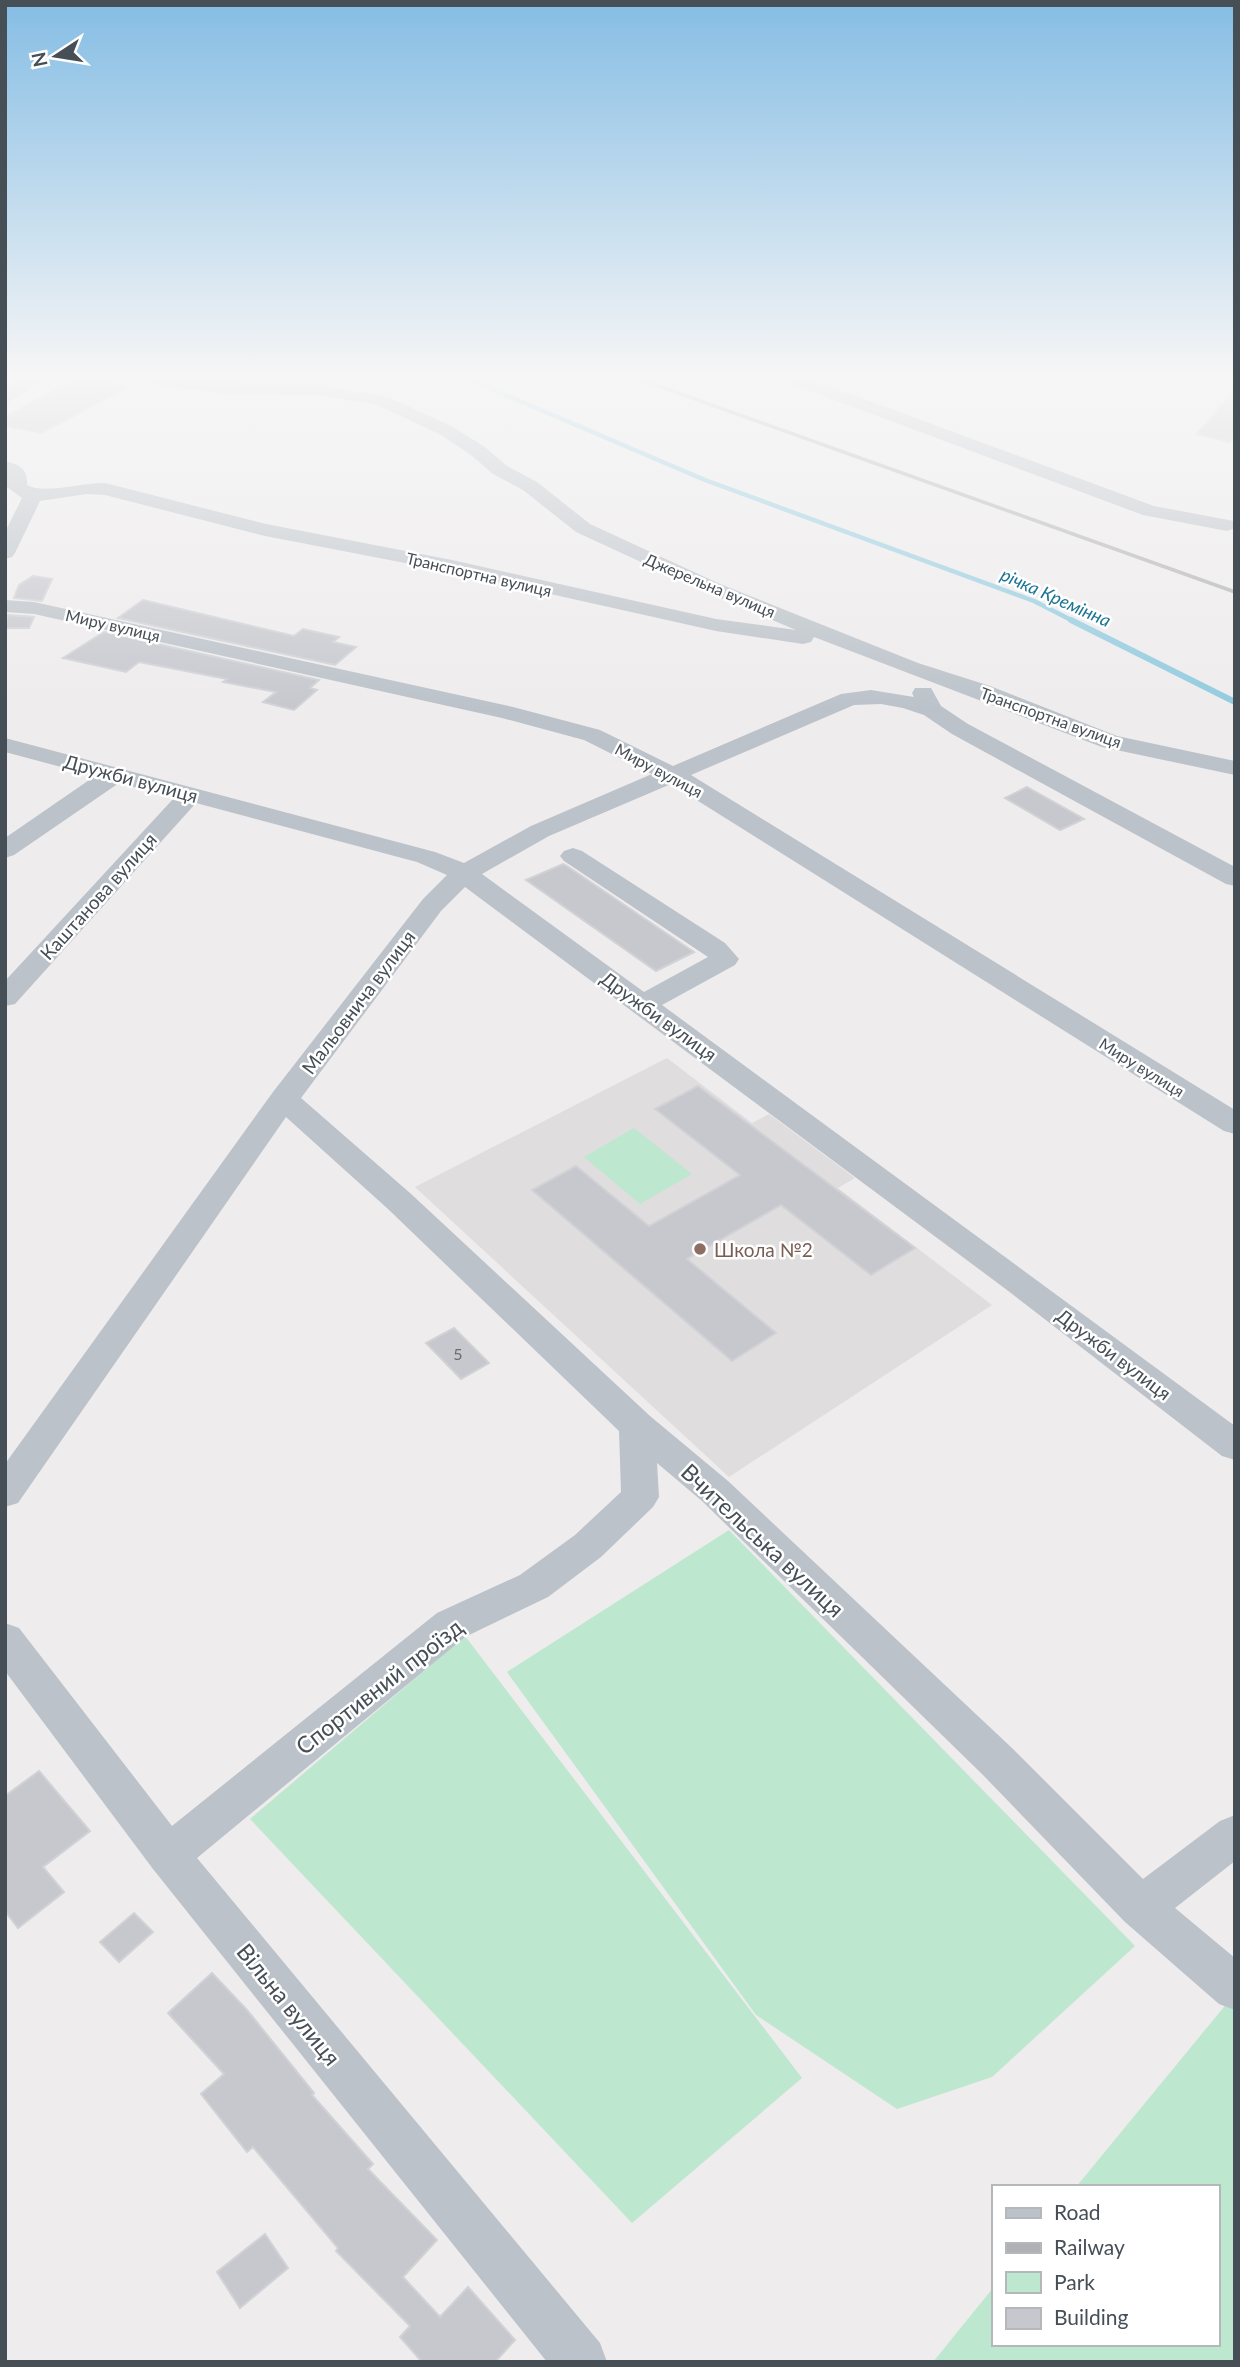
<svg xmlns="http://www.w3.org/2000/svg" width="1240" height="2367" font-family="Lato,sans-serif">
<style>
.education{fill:#dfdddd}
.green{fill:#bee7d0}
.lines{fill:none;stroke-linecap:round;stroke-linejoin:round}
.stream-far1{stroke:#91cbdf;stroke-width:4.5}
.stream{stroke:#91cbdf;stroke-width:6}
.building{fill:#c7c8ce;stroke:#d0d2d6;stroke-width:2}
.minor{fill:#bbc2c9;fill-rule:evenodd}
.rail{stroke:#afb1b5;stroke-width:3.5}
.education-dot{fill:#8d6e63;stroke:#fff;stroke-width:2.5}
.labels{text-anchor:middle;dominant-baseline:central;stroke-width:5;stroke-linejoin:round;paint-order:stroke}
.far-street-label{font-size:16px;fill:#464e56;stroke:#fff}
.number-label{font-size:16px;fill:#666c74}
.far-water-label{font-size:18px;font-style:italic;fill:#1e7592;stroke:#fff}
.street-label{font-size:19px;fill:#464e56;stroke:#fff}
.education-label{font-size:19px;fill:#785e54;stroke:#fff;text-anchor:start}
.near-street-label{font-size:23px;fill:#464e56;stroke:#fff}
</style>
<rect width="100%" height="100%" fill="#eeecec"/>
<path class="education" d="M667,1058L752,1123L769,1114L855,1178L838,1188L992,1305L729,1477L415,1187Z"/>
<path class="green" d="M634,1128L692,1174L640,1204L584,1157Z
M729,1530L1135,1946L992,2077L897,2109L756,2015L507,1672Z
M465,1636L802,2078L632,2223L250,1819Z
M1228,2002L1235,2009V2362H933L993,2288V2344H1217V2187H1076Z"/>
<g class="lines">
<path class="stream-far1" d="M468,379L705,480L1034,601L1075,622"/>
<path class="stream" d="M1071,620L1235,702"/>
</g>
<path class="building" d="M75,379H95L128,387L41,433L5,426V417Z
M1235,390V432L1230,442L1197,434Z
M33,576L52,579L42,601L14,598L19,585Z
M143,600L294,636L303,629L339,637L333,642L356,647L335,665L118,618Z
M8,615L34,617L29,628H5Z
M104,632L319,680L310,688L317,690L294,710L263,702L276,692L223,682L227,679L139,662L126,672L63,658Z
M1027,787L1084,819L1060,830L1005,798Z
M563,864L567,866L694,952L656,971L526,880Z
M698,1086L915,1248L871,1275L781,1205L687,1259L776,1333L732,1361L532,1190L576,1166L649,1226L740,1175L655,1109Z
M454,1328L489,1363L461,1379L426,1343Z
M39,1771L90,1831L43,1867L64,1892L18,1928L5,1911V1796Z
M134,1913L153,1932L119,1962L100,1942Z
M212,1973L247,2010L314,2093L312,2095L373,2164L368,2169L437,2240L403,2277L440,2317L468,2287L515,2340L495,2362H422L400,2337L410,2326L336,2251L338,2248L253,2147L247,2152L201,2094L224,2074L168,2013Z
M265,2234L288,2268L240,2308L217,2272Z"/>
<g class="lines">
<path class="minor" d="M25,379H46L5,404V391Z
M142,379L318,385L388,397L453,427L485,447L507,466L537,482L590,524L720,584L918,663L990,686L1117,736L1235,761V775L1102,747L814,637L811,642L803,644L716,631L452,572L265,536L105,495L87,494L40,501L15,553L12,557L5,559V532L22,498L7,487L5,461C20,465 28,469 27,485C45,495 82,482 105,483L266,524L452,560L716,619L796,630L706,592L576,532L523,490L493,474L471,455L441,435L377,405L318,395L219,393L151,384Z
M786,379H810L1154,506L1234,521L1235,528L1227,531L1143,515L789,383Z
M5,600L34,602L513,707L600,730L673,766L841,694L871,690L914,697L912,693L915,688H931L941,706L968,724L1235,867V886L1226,884L952,734L924,715L903,708L881,704L854,705L691,775L1235,1110V1134L1224,1131L671,784L549,836L482,874L644,992L708,957L564,861L560,856L564,851L573,848L582,851L725,943L739,959L735,965L662,1005L1235,1426V1460L1222,1456L1003,1287L465,887L441,911L301,1098L410,1193L650,1416L728,1481L1013,1749L1143,1879L1220,1821L1235,1815V1861L1175,1908L1235,1958V2010L1219,2004L1125,1922L983,1775L702,1501L657,1463L659,1497L653,1507L601,1557L548,1597L465,1637L197,1858L600,2343L607,2362H547L153,1869L5,1671V1623L19,1628L172,1826L437,1613L520,1575L575,1535L621,1492L619,1431L388,1209L286,1117L18,1503L5,1507V1464L273,1092L423,899L447,875L417,862L196,803L15,1004L5,1006V981L174,798L119,783L14,855L5,858V838L95,776L5,752V738L435,852L464,863L531,826L652,774L584,740L502,718L34,614L5,612Z"/>
<path class="rail" d="M639,379L1235,592"/>
</g>
<linearGradient id="sky" x2="0" y2="1"><stop stop-color="#85bde4"/><stop offset="0.53" stop-color="#f7f6f6"/><stop offset="1" stop-color="#f7f6f6" stop-opacity="0"/></linearGradient>
<rect width="1240" height="710" fill="url(#sky)"/>
<circle class="education-dot" cx="700" cy="1249" r="7"/>
<g class="labels">
<g class="far-street-label">
<text transform="translate(479 574) rotate(13)">Транспортна вулиця</text>
<text transform="translate(710 585) rotate(23)">Джерельна вулиця</text>
<text transform="translate(113 625) rotate(13)">Миру вулиця</text>
<text transform="translate(1051 717) rotate(20)">Транспортна вулиця</text>
<text transform="translate(659 770) rotate(28)">Миру вулиця</text>
<text transform="translate(1142 1067) rotate(32)">Миру вулиця</text>
</g>
<g class="number-label">
<text x="458" y="1353">5</text>
</g>
<g class="far-water-label">
<text transform="translate(1056 597) rotate(24)">річка Кремінна</text>
</g>
<g class="street-label">
<text transform="translate(131 778) rotate(15)">Дружби вулиця</text>
<text transform="translate(98 896) rotate(-48)">Каштанова вулиця</text>
<text transform="translate(358 1002) rotate(-53)">Мальовнича вулиця</text>
<text transform="translate(659 1016) rotate(36)">Дружби вулиця</text>
<text transform="translate(1114 1354) rotate(37)">Дружби вулиця</text>
</g>
<g class="education-label">
<text x="714" y="1249">Школа №2</text>
</g>
<g class="near-street-label">
<text transform="translate(763 1540) rotate(43)">Вчительська вулиця</text>
<text transform="translate(379 1686) rotate(-38)">Спортивний проїзд</text>
<text transform="translate(289 2004) rotate(51)">Вільна вулиця</text>
</g>
</g>
<rect width="1240" height="2367" fill="none" stroke="#464e56" stroke-width="14"/>
<rect x="992" y="2185" width="228" height="161" fill="#ffffff" stroke="#b5b8bb" stroke-width="2"/>
<rect x="1006" y="2208" width="35" height="10" fill="#bbc2c9" stroke="#b5b8bb" stroke-width="2"/>
<text x="1054" y="2220" font-size="21" fill="#464e56">Road</text>
<rect x="1006" y="2243" width="35" height="10" fill="#afb1b5" stroke="#b5b8bb" stroke-width="2"/>
<text x="1054" y="2255" font-size="21" fill="#464e56">Railway</text>
<rect x="1006" y="2272" width="35" height="21" fill="#bee7d0" stroke="#b5b8bb" stroke-width="2"/>
<text x="1054" y="2290" font-size="21" fill="#464e56">Park</text>
<rect x="1006" y="2308" width="35" height="21" fill="#c7c8ce" stroke="#b5b8bb" stroke-width="2"/>
<text x="1054" y="2325" font-size="21" fill="#464e56">Building</text>
<g transform="translate(56 56) rotate(258)" stroke="#ffffff" stroke-width="5" paint-order="stroke">
<path d="M0-5L12 26L0 18L-12 26Z" fill="#464e56"/>
<text y="-10" font-size="19" font-weight="bold" text-anchor="middle" fill="#464e56">N</text>
</g>
</svg>
